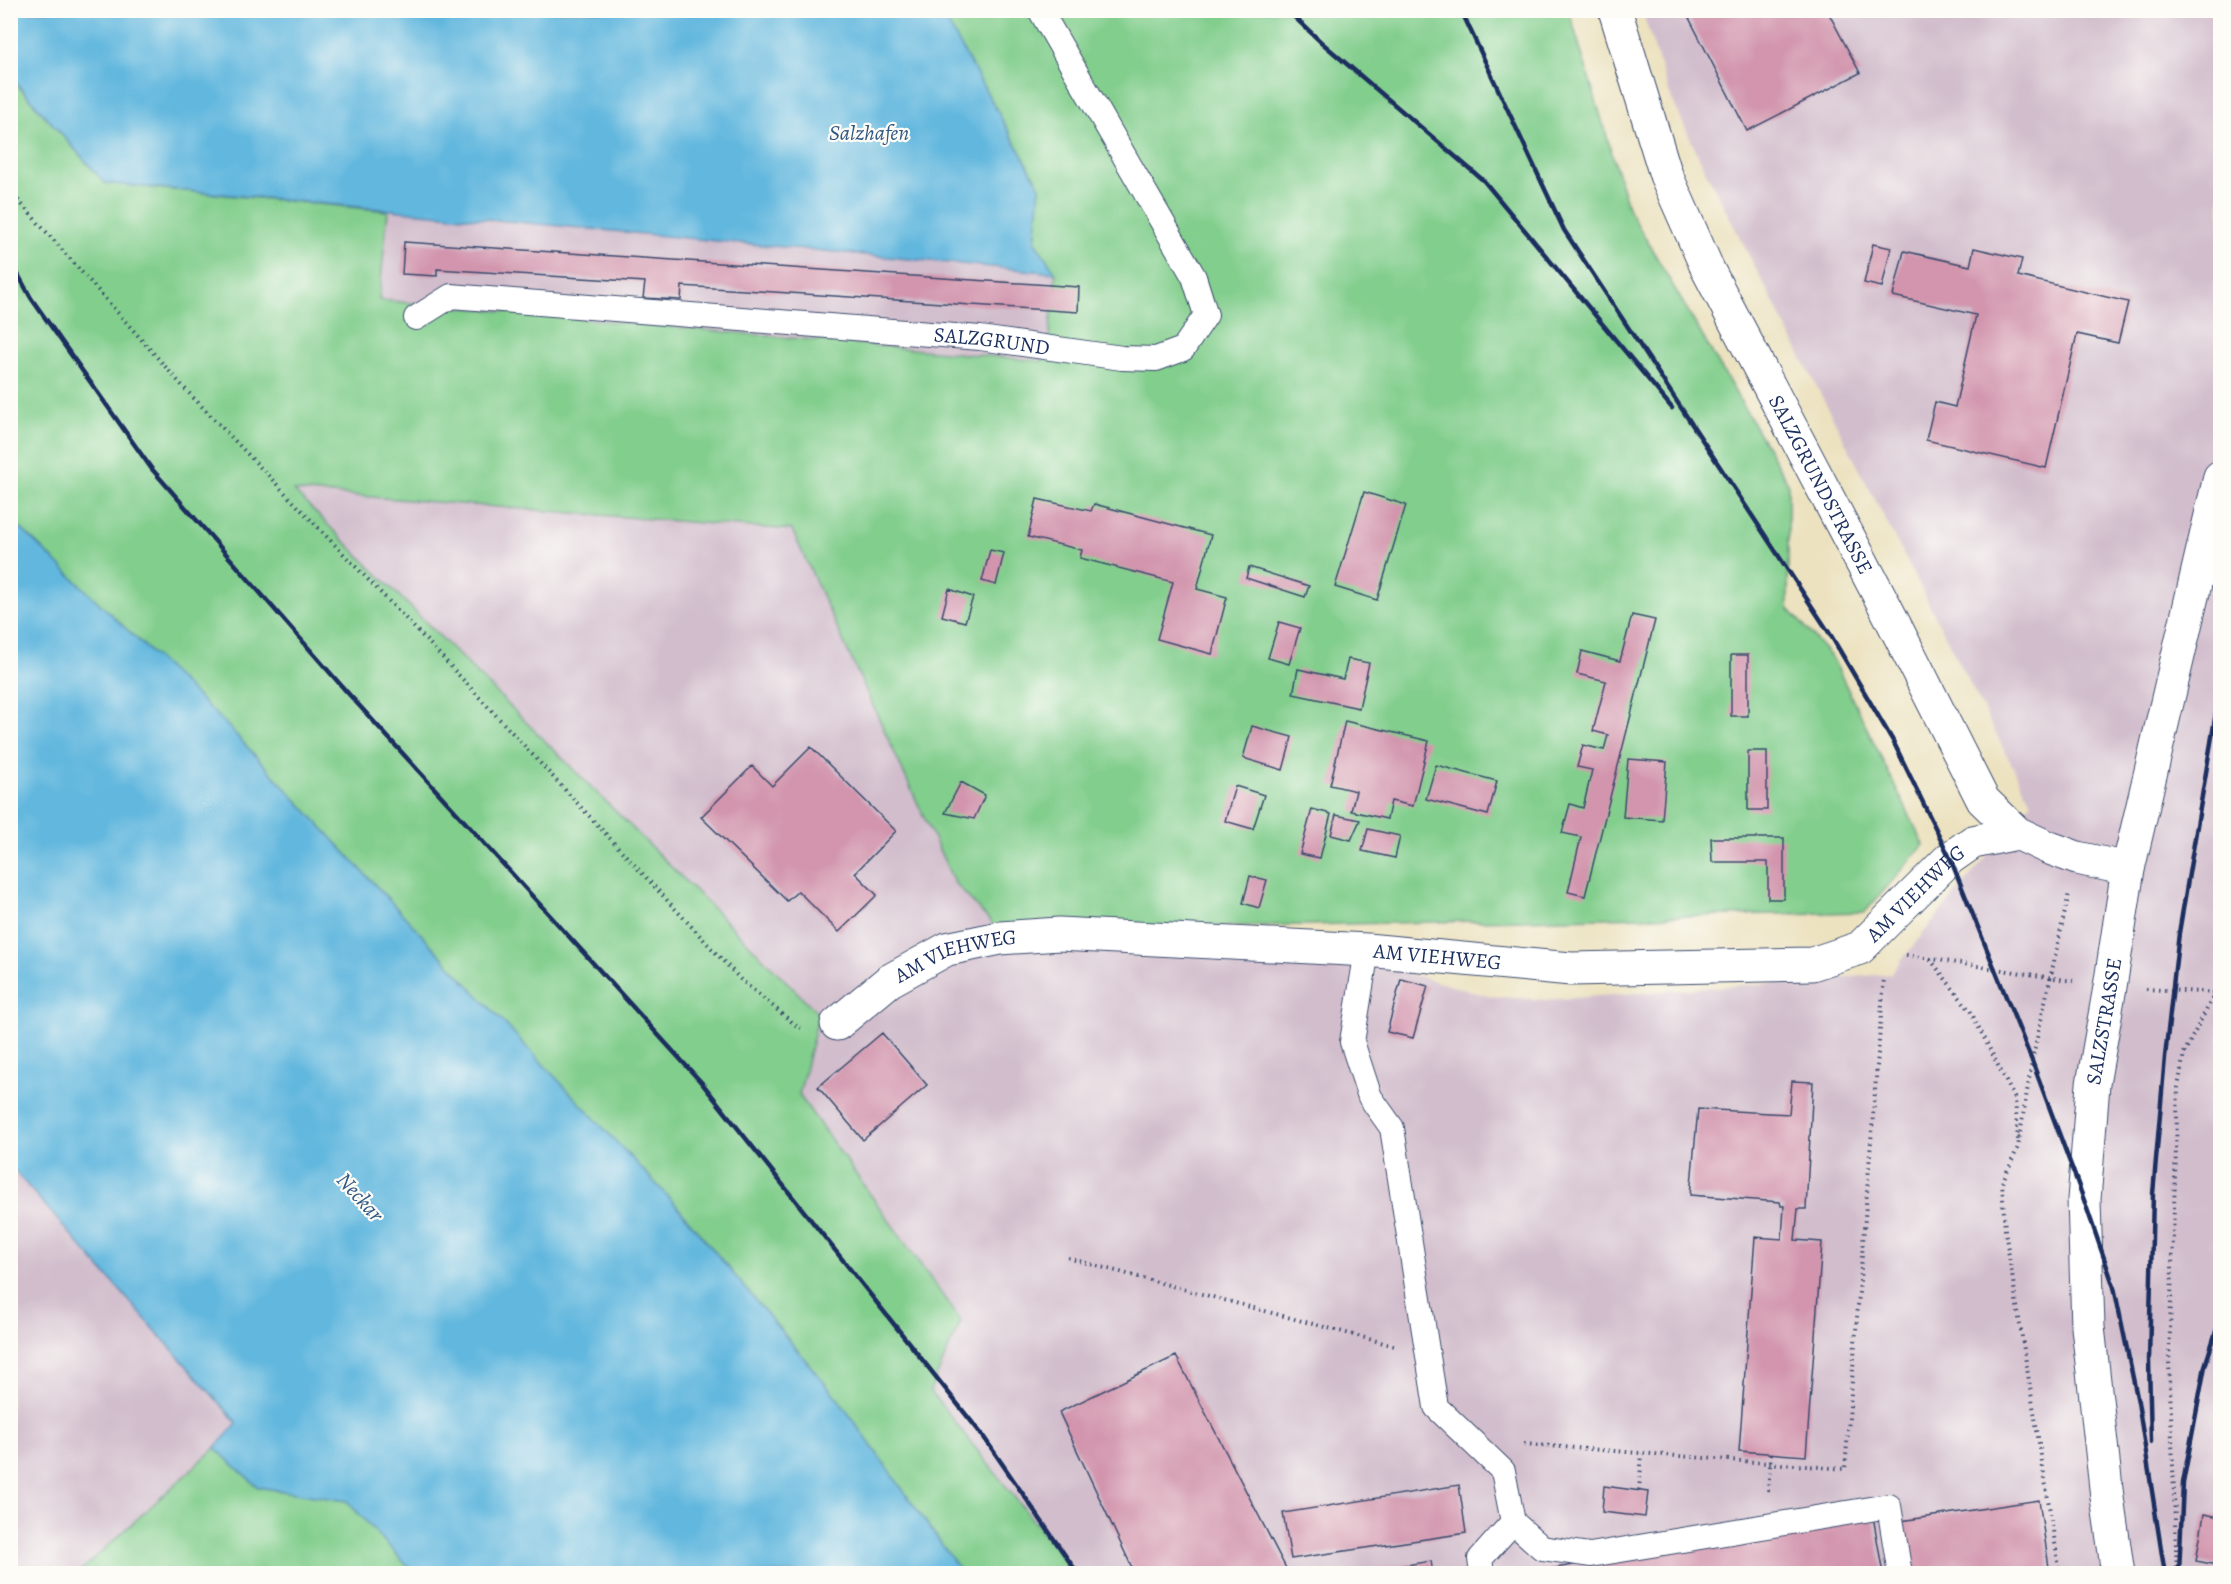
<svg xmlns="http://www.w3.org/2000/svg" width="2231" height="1584" font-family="Alegreya,serif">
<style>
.industrial{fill:#d1bdcc}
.green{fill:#82ce8d;stroke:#4e7e76;stroke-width:1.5}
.water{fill:#62b7de;stroke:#3e739e;stroke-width:1.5}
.building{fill:#d295ad}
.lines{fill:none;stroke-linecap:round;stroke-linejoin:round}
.service-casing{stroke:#3a4a6d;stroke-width:26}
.minor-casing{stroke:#3a4a6d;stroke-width:35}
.tertiary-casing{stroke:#3a4a6d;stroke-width:35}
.path{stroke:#3a4a6d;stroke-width:4;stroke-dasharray:1.5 4.5;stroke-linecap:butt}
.service{stroke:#fff;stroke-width:24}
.minor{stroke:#fff;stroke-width:33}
.tertiary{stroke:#fff;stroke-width:33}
.rail{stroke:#1b2f5e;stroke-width:4.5}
.labels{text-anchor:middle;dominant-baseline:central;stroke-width:4.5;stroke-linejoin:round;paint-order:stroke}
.street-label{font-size:21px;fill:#1b2f5e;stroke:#fdfcf7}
.water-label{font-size:22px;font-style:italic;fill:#305884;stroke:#fdfcf7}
</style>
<rect width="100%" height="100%" fill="#fdfcf7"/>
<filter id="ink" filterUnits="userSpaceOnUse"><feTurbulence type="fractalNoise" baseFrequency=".0167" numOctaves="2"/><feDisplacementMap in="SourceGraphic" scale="12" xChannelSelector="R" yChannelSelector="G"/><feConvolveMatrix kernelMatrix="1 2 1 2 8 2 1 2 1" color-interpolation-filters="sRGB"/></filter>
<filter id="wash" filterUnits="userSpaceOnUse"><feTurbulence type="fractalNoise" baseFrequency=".008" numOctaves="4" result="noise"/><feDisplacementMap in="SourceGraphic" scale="24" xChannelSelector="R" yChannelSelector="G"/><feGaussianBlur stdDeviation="1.35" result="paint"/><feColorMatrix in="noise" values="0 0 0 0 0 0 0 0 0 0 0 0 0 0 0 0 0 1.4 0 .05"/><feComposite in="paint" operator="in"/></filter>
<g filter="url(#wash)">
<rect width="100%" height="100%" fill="#ece2c0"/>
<path class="industrial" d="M77,11H1063L1239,325L793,530L954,882L998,930L1130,927L1131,956L1322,950L1488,996L1546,1000L1890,974L2031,802L1705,170L1670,95L1642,11H2220V1573H1075L930,1391L961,1321L799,1095L819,1014L293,491L105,182L11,77L10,69Z
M10,1167L238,1423L215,1448L77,1573H11Z"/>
<path class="green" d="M941,11H1569L1629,210L1788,483V608L1833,659L1924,845L1865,912L1303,925L998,930L954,882L792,530L294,491L819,1014L799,1095L961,1321L930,1391L1075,1573H962L838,1399L675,1204L457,973L224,722L11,519L10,77L105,183L388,211L379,300L1042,361L1049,337L1056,274L1035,242L1040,187Z
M215,1448L258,1487L347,1501L414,1573L77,1574Z"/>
<path class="water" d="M10,11H941L1040,187L1035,242L1056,273L105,183L11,77Z
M11,519L224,722L457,973L675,1204L838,1399L962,1573H414L347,1501L258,1487L215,1448L237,1423L11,1167Z"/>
<g id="blocks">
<path class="building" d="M1685,10H1827L1860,73L1747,131Z
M404,242L1079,287L1078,312L682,286L681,300L643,298L645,282L437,269V276L402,274Z
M1873,244L1891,248L1882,287L1864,283Z
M1974,248L2022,259L2018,276L2128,302L2118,343L2077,334L2046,468L1926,440L1935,402L1955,407L1976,315L1893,296L1904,251L1970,266Z
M1364,492L1406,505L1377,600L1335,587Z
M1037,499L1091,511L1094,504L1211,535L1197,589L1227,597L1212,654L1157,639L1173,582L1080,558L1082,550L1028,537Z
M990,550L1004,553L996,585L982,581Z
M1249,567L1309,586L1305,597L1246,578Z
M949,589L973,597L965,622L942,616Z
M1632,615L1655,620L1585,896L1568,892L1581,837L1562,833L1570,804L1583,808L1592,770L1577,767L1583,745L1604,750L1608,735L1593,731L1606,681L1577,674L1582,651L1620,661Z
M1279,622L1300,628L1289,664L1268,658Z
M1731,655H1748V716H1731Z
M1348,659L1369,663L1359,708L1293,694L1298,669L1343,679Z
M1345,721L1429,741L1413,806L1391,801L1387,819L1351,811L1356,791L1330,785Z
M1252,726L1292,737L1283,770L1243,758Z
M811,747L896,831L855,873L877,895L839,932L798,891L787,901L701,817L752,766L772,786Z
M1748,751H1767V810H1748Z
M1628,759L1667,762L1662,820L1623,817Z
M1436,765L1497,781L1488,815L1426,799Z
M961,782L985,795L974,819L945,813Z
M1235,786L1264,795L1253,829L1225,821Z
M1312,809L1331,814L1320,858L1300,854Z
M1336,815L1360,820L1351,840L1331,835Z
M1368,829L1400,836L1395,858L1362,851Z
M1711,838H1784V899H1768V862H1712Z
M1250,876L1267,880L1259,908L1243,903Z
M1401,979L1428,986L1413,1038L1387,1032Z
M882,1033L927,1085L863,1140L818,1087Z
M1792,1081L1813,1082L1806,1209H1798L1795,1240L1822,1242L1806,1456L1739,1451L1755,1237L1782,1239L1784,1206H1781L1780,1202L1690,1195L1698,1109L1789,1114Z
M1176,1356L1289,1574H1135L1059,1412Z
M1459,1485L1466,1533L1291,1559L1283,1513Z
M1604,1486L1648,1492L1645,1517L1602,1512Z
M2039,1500L2050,1574H1909L1901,1521Z
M2204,1514L2220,1517V1543L2217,1565L2196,1561Z
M1873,1516L1883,1574H1531V1572Z
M1431,1561L1433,1574H1362V1572Z"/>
</g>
</g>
<g filter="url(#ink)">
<use href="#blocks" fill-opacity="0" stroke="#3a4a6d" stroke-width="1.5"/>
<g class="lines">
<g class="service-casing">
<g id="service">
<path id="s1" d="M416,318L451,296L980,338L1122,358L1156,359L1183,349L1206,315L1194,277L1040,10"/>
<path d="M1367,950L1352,1042L1370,1097L1392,1128L1436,1407L1503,1471L1513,1522L1480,1559L1482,1574"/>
<path d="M1513,1522L1542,1548L1590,1555L1889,1506L1900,1574"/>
</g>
</g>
<g class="minor-casing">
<g id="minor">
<path id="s2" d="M1615,10L1666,175L1708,270L1888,612L1983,800L2017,833L2047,847L2077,858L2128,869"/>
<path id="s3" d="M837,1024L889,981L947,949L1000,938L1059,934L1367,950L1571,969L1812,964L1860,948L1950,858L1973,842L2017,833"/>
</g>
</g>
<g class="tertiary-casing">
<g id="tertiary">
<path id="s4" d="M2118,1574L2107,1497L2088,1327L2084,1200L2093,1084L2110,987L2128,869L2220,477"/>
</g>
</g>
<path class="path" d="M10,191L187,391L430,644L740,979L798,1027L801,1028
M1906,955L2073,981
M1930,959L1971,1012L2015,1099L2018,1140
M2146,989L2220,993
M1068,1258L1395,1346
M1524,1444L1845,1469L1884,978
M1639,1490L1642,1454
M1768,1491L1771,1453
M2060,1574L2005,1231L2002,1183L2018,1147L2032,1061L2069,893
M2177,1574L2169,1361L2178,1087L2184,1053L2215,993"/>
<use href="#service" class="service"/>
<use href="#minor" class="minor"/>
<use href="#tertiary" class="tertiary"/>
<path class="rail" d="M1287,10L1321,42L1484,181L1672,408
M1461,10L1564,230L1830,634L1893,741L1950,858L2032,1061L2084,1200L2114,1287L2138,1402L2165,1574
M10,260L31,298L151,468L346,691L701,1082L983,1436L1078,1574
M2151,1442L2149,1361L2153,1194L2165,1057L2179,933L2220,689
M2179,1574L2183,1483L2205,1366L2220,1319"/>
</g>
</g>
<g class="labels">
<g class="street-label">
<text stroke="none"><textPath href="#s1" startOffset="584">SALZGRUND</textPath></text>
<text stroke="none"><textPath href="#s2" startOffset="519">SALZGRUNDSTRASSE</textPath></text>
<text stroke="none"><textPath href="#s3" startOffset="1130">AM VIEHWEG</textPath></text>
<text stroke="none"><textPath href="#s3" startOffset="626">AM VIEHWEG</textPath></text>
<text stroke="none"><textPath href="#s3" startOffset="140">AM VIEHWEG</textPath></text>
<text stroke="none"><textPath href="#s4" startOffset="556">SALZSTRASSE</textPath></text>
</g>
<g class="water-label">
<text x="869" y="133">Salzhafen</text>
<text transform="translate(360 1197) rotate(48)">Neckar</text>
</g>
</g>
<rect width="2231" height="1584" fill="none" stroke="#fdfcf7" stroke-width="36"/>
</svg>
